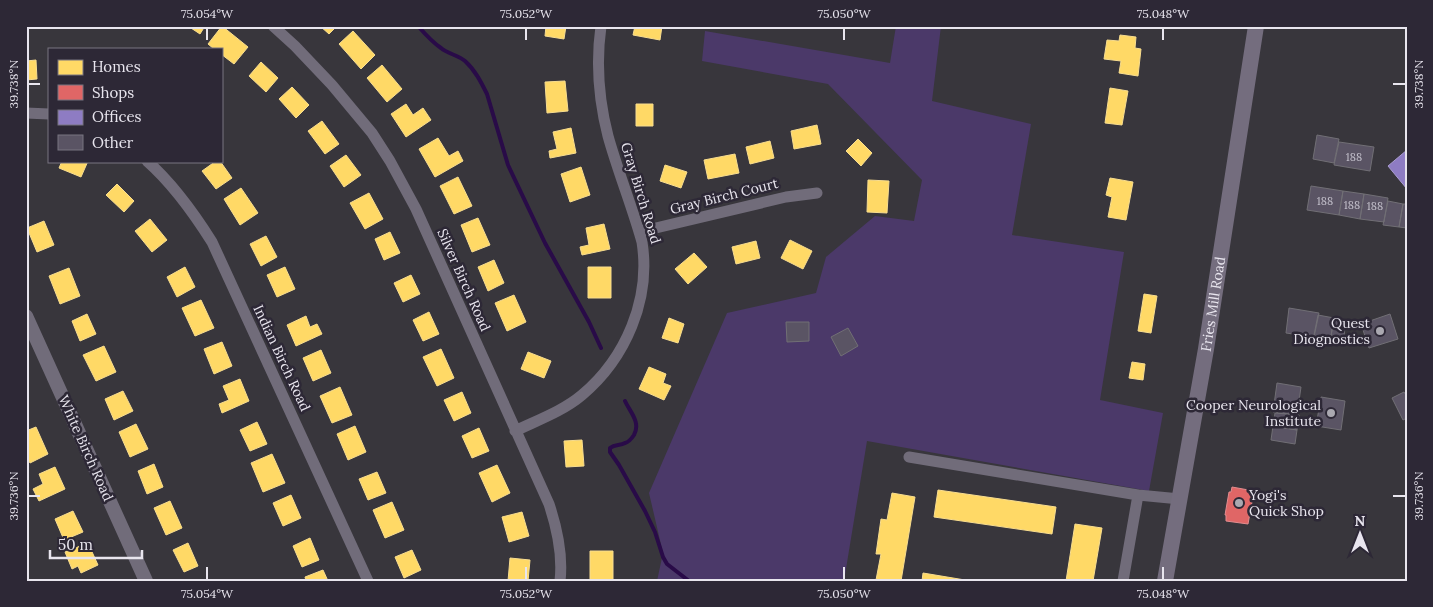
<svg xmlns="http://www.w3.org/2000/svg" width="1433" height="607" font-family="Lora,serif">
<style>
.green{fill:#4b3969}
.homes{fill:#ffd966;stroke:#f8dd8f}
.shops{fill:#e06666;stroke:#e28c8f}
.offices{fill:#8e7cc3;stroke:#a99cd0}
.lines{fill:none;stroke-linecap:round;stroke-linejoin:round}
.stream{stroke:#290b48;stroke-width:4}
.building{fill:#5a5464;stroke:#716f75}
.minor{stroke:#716c7a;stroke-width:11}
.tertiary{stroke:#716c7a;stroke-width:14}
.secondary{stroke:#746d7e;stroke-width:16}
.ticks{fill:none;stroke:#e8e5ee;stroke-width:2}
.poi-dot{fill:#aaa8b0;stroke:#2d2836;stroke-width:2}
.labels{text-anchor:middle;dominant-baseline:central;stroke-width:5;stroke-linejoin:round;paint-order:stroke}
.number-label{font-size:11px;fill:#c4c1cc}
.street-label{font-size:14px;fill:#e8e5ee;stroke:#2d2836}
.poi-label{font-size:14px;fill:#e8e5ee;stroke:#2d2836;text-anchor:end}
.neatline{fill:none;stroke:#e8e5ee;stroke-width:2}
.ticks-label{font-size:12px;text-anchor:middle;fill:#e8e5ee}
</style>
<rect width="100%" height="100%" fill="#38363c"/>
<path class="green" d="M896,26H941L932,101L1031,124L1012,235L1124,252L1100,400L1163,413L1149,491L867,441L844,581H657L663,553L649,493L727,313L816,293L826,257L875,216L914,221L922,180L828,84L702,61L705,31L890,63Z"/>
<path class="homes" d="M188,26H205L200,34Z
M222,26L248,47L234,64L221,54V49H214L208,44Z
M320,26H337L329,34Z
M546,26H566L564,39L545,36Z
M635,26H662L660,40L633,35Z
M353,31L375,55L361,69L339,44Z
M1120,35L1136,37L1135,48L1141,49L1138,76L1119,73L1121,61L1104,59L1107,40L1119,41Z
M36,60L37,79L26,80V61Z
M261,62L278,78L266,92L249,76Z
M382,65L402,89L387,102L367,78Z
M565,81L568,111L547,113L545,82Z
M292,87L309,105L296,118L279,99Z
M1110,88L1128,91L1122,125L1105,123Z
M406,104L413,115L423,108L431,120L406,137L391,114Z
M636,104H653V126H636Z
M322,121L339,144L325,154L308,131Z
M817,125L821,144L794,149L791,131Z
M571,128L576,153L550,158L549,151L557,149L553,132Z
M438,138L449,156L458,151L463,161L435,177L419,149Z
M858,139L872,153L861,166L846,151Z
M770,141L774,158L750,164L746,147Z
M735,154L739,173L708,179L704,160Z
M346,155L361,175L344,187L330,166Z
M62,161H88L81,177L59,168Z
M216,161H220L232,178L216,189L202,171Z
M665,165L687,172L681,188L660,181Z
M581,167L590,195L570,202L561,174Z
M458,177L472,206L454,214L440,186Z
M1110,178L1133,182L1126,220L1108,217L1112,197L1106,195Z
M868,180L889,181L887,213L867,212Z
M117,184L134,201L124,212L106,195Z
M241,188L258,213L240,225L224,199Z
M369,193L383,219L365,229L350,203Z
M478,218L490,245L472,252L461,225Z
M150,219L167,240L152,252L135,231Z
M44,221L54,245L37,252L27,228Z
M604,224L610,249L582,255L580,247L589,245L586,228Z
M390,232L400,253L384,260L375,239Z
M266,236L277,257L261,266L250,244Z
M790,240L812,251L803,269L781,258Z
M756,241L760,258L736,264L732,247Z
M694,253L707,267L688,284L675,269Z
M494,260L504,283L488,291L478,267Z
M185,267L195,287L177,297L167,277Z
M285,267L295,289L277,297L267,275Z
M588,267H611V298H588Z
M69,268L80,296L60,304L49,276Z
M411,275L420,294L403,302L394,283Z
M1144,294L1157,296L1151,333L1138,331Z
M514,295L526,322L507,331L495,303Z
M201,300L214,328L195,336L182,308Z
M429,312L439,334L423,341L413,320Z
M87,314L96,334L80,341L72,321Z
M306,316L310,327L317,324L322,334L296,346L287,325Z
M669,318L684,324L678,343L662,338Z
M222,342L232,366L214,374L204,349Z
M104,346L116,372L96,381L83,355Z
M441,349L454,378L437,386L423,357Z
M321,350L331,373L313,381L303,358Z
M528,352L551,361L544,378L521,369Z
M1132,362L1145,364L1143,380L1129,378Z
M649,367L666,374L663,383L671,386L664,400L639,389Z
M240,379L249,401L222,413L219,404L229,400L223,386Z
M340,387L352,415L332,423L320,396Z
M123,391L133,411L114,420L105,399Z
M462,392L471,413L454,421L444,400Z
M257,422L267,444L250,451L240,430Z
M136,424L148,449L130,457L119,432Z
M355,426L366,452L348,460L337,434Z
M36,427L48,454L30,463L26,455V431Z
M479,428L489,451L472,458L462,436Z
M582,440L584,466L566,467L564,441Z
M272,454L285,483L263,492L251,463Z
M154,464L163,487L147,494L138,471Z
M497,465L510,493L492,502L479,473Z
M55,467L65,489L39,501L33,489L43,484L39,474Z
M377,472L386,493L368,500L359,479Z
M938,490L1056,507L1052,534L934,517Z
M892,493L915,497L901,581L876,580L881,554H876L881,519L887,520Z
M291,495L301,518L283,526L273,503Z
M170,501L182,528L166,535L154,508Z
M392,502L404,530L385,538L373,510Z
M73,511L83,532L64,540L55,519Z
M522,512L529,536L509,542L502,517Z
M1075,524L1102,528L1093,581H1066Z
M310,538L319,560L302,567L293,546Z
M88,543L98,565L81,573L78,566L72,569L65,552Z
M188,543L198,566L184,572L173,550Z
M412,550L421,570L404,578L395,557Z
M590,551H613V581H590Z
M510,558L530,560L528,581H508Z
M323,570L328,581H306L305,577Z
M923,573L971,581H922Z"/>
<path class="shops" d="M1232,487L1254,491L1248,524L1226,521V515H1225L1229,492H1231Z"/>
<path class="offices" d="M1407,150V189L1388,166Z"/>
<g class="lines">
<path class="stream" d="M418,26C425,34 432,42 441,48C448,54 458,55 465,61C475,70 481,82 487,94L508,165L545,243L589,322L601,348
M625,401C630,412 641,422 634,435C632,438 629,442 625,443C620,446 615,444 610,448V452L619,465L645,511L655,532L663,557L667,564L689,581"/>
</g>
<path class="building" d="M1317,135L1339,139L1334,163L1313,159Z
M1339,142L1374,147L1370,171L1334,165Z
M1311,186L1343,191L1339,215L1307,210Z
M1343,191L1364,194L1360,219L1339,215Z
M1364,194L1388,198L1384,222L1360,219Z
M1388,201L1403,204L1399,227L1383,225Z
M1403,204H1407V228L1399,227Z
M1289,308L1319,313L1314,337L1286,333Z
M1390,314L1398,339L1369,348L1361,324Z
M1318,315L1334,318L1330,342L1313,340Z
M1334,318L1346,320L1343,344L1330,342Z
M786,322H809V341L787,342Z
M848,328L858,346L841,356L831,337Z
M1277,383L1301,387L1297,415L1273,412Z
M1404,392L1407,397V418L1403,420L1392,398Z
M1321,397L1345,401L1341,430L1316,426Z
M1275,413L1299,415L1297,430L1273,426Z
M1273,426L1297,430L1295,444L1271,440Z"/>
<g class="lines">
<path class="minor" d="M273,26L295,46L332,85L372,133L390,161L416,209L549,504C557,528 563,555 560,581
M26,113L49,114
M147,161C172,183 195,215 212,242L368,581
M639,232L786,197L817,193
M515,431C538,420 563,411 582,395C626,358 651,299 642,242C632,206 618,172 608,136C599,101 596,62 601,26
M909,457L1138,495L1180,499
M1123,581L1138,495"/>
<path class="tertiary" d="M26,316L146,581"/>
<path class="secondary" id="s1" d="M1165,581L1206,349L1256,26"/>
</g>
<path class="ticks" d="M207,28V40M526,28V40M844,28V40M1163,28V40M28,84H40M1393,84H1406M28,496H40M1393,496H1406M207,567V580M526,567V580M844,567V580M1163,567V580"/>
<g class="poi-dot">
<circle cx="1380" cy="331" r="5"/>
<circle cx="1331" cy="413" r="5"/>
<circle cx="1239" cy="503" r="5"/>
</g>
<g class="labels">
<g class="number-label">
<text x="1354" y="157">188</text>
<text x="1325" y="201">188</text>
<text x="1352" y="205">188</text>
<text x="1375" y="206">188</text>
</g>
<g class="street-label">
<text transform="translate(641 193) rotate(73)">Gray Birch Road</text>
<text transform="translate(724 196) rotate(-14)">Gray Birch Court</text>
<text transform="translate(464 280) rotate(66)">Silver Birch Road</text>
<text stroke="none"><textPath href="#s1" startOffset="281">Fries Mill Road</textPath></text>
<text transform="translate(282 358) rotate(65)">Indian Birch Road</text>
<text transform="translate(86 448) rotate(66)">White Birch Road</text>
</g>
<g class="poi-label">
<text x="1370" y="323">Quest<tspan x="1370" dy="16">Diognostics</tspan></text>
<text x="1321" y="405">Cooper Neurological<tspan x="1321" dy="16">Institute</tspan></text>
<text x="1249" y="495" text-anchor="start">Yogi's<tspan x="1249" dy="16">Quick Shop</tspan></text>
</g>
</g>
<rect width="1433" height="607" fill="none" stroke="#2d2836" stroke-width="55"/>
<rect x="48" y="48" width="175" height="115" fill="#2d2836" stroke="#787480"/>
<rect x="58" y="60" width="25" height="15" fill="#ffd966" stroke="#787480"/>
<text x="92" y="72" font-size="15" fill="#e8e5ee">Homes</text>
<rect x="58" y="85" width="25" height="15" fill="#e06666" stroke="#787480"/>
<text x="92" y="98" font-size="15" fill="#e8e5ee">Shops</text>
<rect x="58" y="110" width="25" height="15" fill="#8e7cc3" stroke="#787480"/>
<text x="92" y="122" font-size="15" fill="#e8e5ee">Offices</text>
<rect x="58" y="135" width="25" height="15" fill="#5a5464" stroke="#787480"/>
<text x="92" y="148" font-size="15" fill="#e8e5ee">Other</text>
<g transform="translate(1360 534)" stroke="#2d2836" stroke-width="4" paint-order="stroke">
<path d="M0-4L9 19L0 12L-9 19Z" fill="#e8e5ee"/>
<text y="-8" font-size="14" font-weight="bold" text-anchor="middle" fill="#e8e5ee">N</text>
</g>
<path d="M50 550v8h92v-8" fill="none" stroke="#e8e5ee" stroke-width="2.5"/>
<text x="58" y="550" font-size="15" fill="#e8e5ee" stroke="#2d2836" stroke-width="4" paint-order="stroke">50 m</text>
<rect x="28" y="28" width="1378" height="552" class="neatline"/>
<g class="ticks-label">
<text x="207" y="18">75.054°W</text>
<text x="526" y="18">75.052°W</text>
<text x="844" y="18">75.050°W</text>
<text x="1163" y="18">75.048°W</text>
<text transform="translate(14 84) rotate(-90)" y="4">39.738°N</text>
<text transform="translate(1419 84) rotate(-90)" y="4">39.738°N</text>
<text transform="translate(14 496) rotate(-90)" y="4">39.736°N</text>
<text transform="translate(1419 496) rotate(-90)" y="4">39.736°N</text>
<text x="207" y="598">75.054°W</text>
<text x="526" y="598">75.052°W</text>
<text x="844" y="598">75.050°W</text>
<text x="1163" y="598">75.048°W</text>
</g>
</svg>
